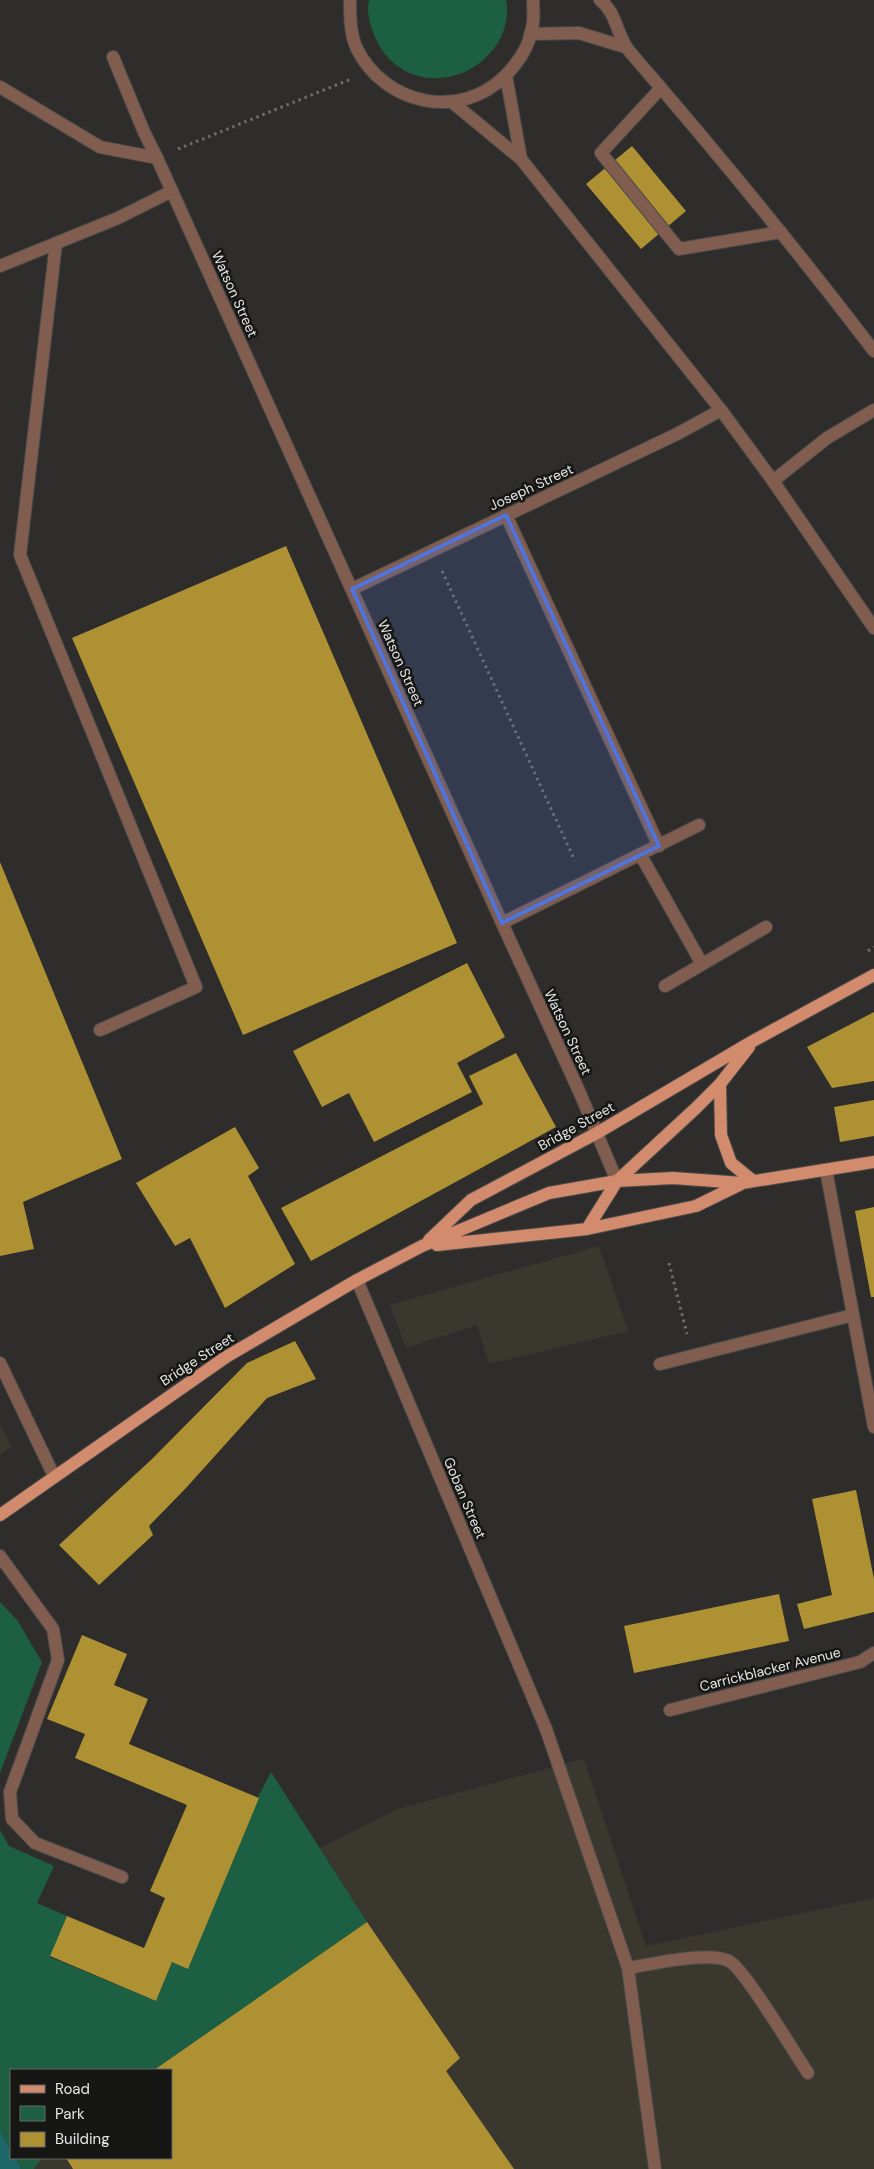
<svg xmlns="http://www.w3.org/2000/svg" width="874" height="2169" font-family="'DM Sans',sans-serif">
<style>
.built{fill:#3a372f}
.green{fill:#1c5f42}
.water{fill:#1e6769}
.building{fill:#ad9133}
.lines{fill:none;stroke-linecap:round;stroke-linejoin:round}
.service-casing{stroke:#4b4b49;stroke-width:14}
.minor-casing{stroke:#4b4b49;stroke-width:14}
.tertiary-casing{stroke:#4b4b49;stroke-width:14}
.primary-casing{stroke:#4b4b49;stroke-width:14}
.path{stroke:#6e6e6c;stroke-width:3;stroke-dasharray:2.5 4;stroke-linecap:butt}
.service{stroke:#815d4f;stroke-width:12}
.minor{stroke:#815d4f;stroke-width:12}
.tertiary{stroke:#815d4f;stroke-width:12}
.primary{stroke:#d38b6d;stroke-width:12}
.marked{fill:#4f74db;fill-opacity:0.2;stroke:#4f74db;stroke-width:4;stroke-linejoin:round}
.labels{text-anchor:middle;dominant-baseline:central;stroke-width:5;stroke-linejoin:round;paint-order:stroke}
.street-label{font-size:14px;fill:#e6e6e4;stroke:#161614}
</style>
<rect width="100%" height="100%" fill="#2e2d2b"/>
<path class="built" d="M599,1246L628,1331L489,1364L477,1325L406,1348L390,1305Z
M0,1423L11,1447L0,1455Z
M584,1759L646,1946L874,1898V2169H34L42,2158H171V2070H154L367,1922L320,1848L397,1809Z"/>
<path class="green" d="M369,0H506C509,12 506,26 501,37C474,90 399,94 375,37C370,26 366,12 369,0Z
M0,1602L17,1620L42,1662L0,1773Z
M271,1772L367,1922L154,2070H11V2151L0,2130V1830L9,1846L54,1866L37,1903L67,1916L50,1957L156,2001L172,1962Z
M15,2158H42L34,2169H21Z"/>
<path class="water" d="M0,2130L11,2151V2158H15L21,2169H0Z"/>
<path class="building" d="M632,146L686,211L641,249L586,184Z
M286,546L457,943L243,1035L72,638Z
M0,862L122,1159L23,1202L34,1249L0,1256Z
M467,963L505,1037L457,1063L472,1092L374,1142L349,1093L322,1107L293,1051Z
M874,1012V1081L832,1088L807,1047Z
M516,1053L556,1127L311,1261L281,1208L483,1104L469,1076Z
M874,1100V1136L840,1142L834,1107Z
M235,1127L259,1168L248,1176L295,1264L225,1308L190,1238L175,1246L136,1183Z
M874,1207V1297H871L855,1211Z
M295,1341L316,1379L267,1398L186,1488L149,1526L153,1535L99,1585L59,1545L152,1459L247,1363Z
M856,1490L874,1579V1612L804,1629L797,1604L832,1595L812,1499Z
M779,1594L789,1641L634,1673L624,1626Z
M82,1635L127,1654L114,1685L148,1699L129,1744L259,1798L188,1969L172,1962L156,2001L50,1956L67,1916L144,1948L165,1898L150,1891L187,1805L75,1758L85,1734L47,1719Z
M367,1922L460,2058L446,2071L514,2169H73L66,2158H171V2070H154Z"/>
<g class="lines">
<g class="service-casing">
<path id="service" d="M600,0C618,14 616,36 630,52C714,149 796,249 874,351
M530,34L579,33L625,47
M113,57L144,132L157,158
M0,87L100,147L157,158
M661,88L601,153L679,249L781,232
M56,243L20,555L196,987L100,1030
M0,266L118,218L172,191
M773,481L827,438L874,410
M660,1364L853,1315
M0,1556L53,1629L58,1660L10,1792L12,1819L35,1843L122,1877
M546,1729L628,1968C654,1964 706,1951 729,1961C744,1968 795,2054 808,2073
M628,1968L655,2169"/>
</g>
<g class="minor-casing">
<path id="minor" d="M157,158L502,923L579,1091L617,1181
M506,515L659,846
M352,589L677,434L721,410
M640,854L702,964
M502,923L699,825
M665,986L766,927
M826,1170L874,1427
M357,1280L546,1729
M0,1363L54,1476
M670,1710L860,1662L874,1653"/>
</g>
<g class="tertiary-casing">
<path id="tertiary" d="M350,0C350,16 350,34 357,49C385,105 460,121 505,76C519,62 531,43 533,23C534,16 533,7 533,0
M506,75L521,159
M452,102L521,159L721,410L773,481L874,628"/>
</g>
<g class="primary-casing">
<path id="primary" d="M720,1084L721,1135L731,1163L753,1181
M587,1229L617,1181L696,1108L720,1084L749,1047
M429,1240L471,1200L597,1133L753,1041L874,975
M437,1245L587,1229L696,1206L741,1184
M0,1515L226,1357L357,1280L422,1246L549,1193L617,1181L673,1178L742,1183L874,1162"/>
</g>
<path class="path" d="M178,149L351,79
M442,571L575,861
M868,951L874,947
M669,1263L687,1334"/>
<use href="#service" class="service"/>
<use href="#minor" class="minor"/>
<use href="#tertiary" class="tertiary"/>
<use href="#primary" class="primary"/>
</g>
<path class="marked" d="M506,515L659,846L502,923L352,589Z"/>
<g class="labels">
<g class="street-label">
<text transform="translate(235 294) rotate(66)">Watson Street</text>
<text transform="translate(531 487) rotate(-25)">Joseph Street</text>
<text transform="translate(401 663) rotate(66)">Watson Street</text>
<text transform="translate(568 1032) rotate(65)">Watson Street</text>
<text transform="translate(576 1126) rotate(-29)">Bridge Street</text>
<text transform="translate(197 1359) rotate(-33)">Bridge Street</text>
<text transform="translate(465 1498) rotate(67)">Goban Street</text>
<text transform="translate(770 1669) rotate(-14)">Carrickblacker Avenue</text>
</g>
</g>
<rect x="10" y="2069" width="162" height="90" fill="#161614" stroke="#696967"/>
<rect x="20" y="2085" width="25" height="8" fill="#d38b6d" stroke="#696967"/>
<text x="55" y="2094" font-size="15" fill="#e6e6e4">Road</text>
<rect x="20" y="2106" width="25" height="15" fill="#1c5f42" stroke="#696967"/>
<text x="55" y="2119" font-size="15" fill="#e6e6e4">Park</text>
<rect x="20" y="2132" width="25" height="15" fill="#ad9133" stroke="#696967"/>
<text x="55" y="2144" font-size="15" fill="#e6e6e4">Building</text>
</svg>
